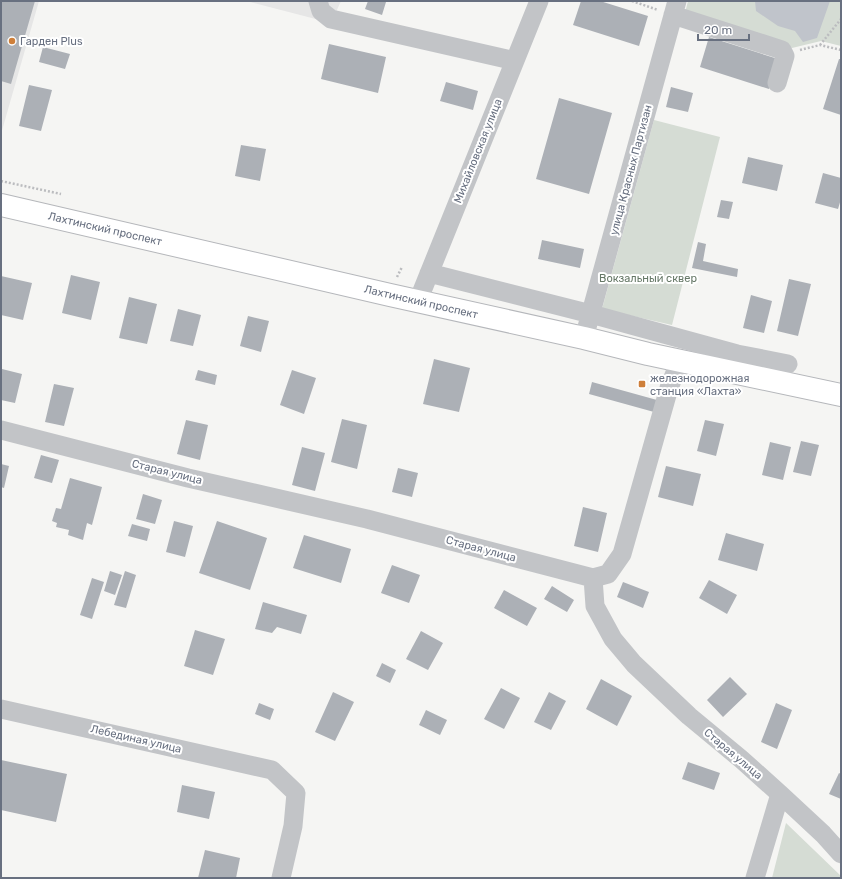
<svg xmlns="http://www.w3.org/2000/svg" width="842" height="879" font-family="Rubik,sans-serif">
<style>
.built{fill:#e6e6e6}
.green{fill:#d5dcd4}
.water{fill:#c0c4cb}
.building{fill:#acb0b6}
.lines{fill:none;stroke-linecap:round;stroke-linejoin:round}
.major-casing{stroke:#b5b7bb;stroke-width:24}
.path{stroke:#bbbcbf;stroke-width:2.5;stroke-dasharray:2 2;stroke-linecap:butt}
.minor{stroke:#c2c4c7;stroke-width:19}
.major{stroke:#fff;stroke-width:22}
.poi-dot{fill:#ce7f3a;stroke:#fff;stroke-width:1.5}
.labels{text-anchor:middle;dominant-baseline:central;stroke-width:4;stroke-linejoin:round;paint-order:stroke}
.poi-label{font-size:11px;fill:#687080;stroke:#fff;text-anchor:start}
.street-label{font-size:11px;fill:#687080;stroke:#fff}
.park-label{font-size:11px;fill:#667867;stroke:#fff}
</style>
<rect width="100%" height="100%" fill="#f5f5f3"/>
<path class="built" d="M1,1H39L1,134Z
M246,1H341L331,23Z"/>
<path class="green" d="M688,1H841V46L821,41L792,48L684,17Z
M654,120L720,137L672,325L602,309Z
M786,823L841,876V878H772Z"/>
<path class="water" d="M755,1H830L817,38L803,42L795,31L778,26L756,11Z"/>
<path class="building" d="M1,1H35L11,84L1,81Z
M368,1L386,2L382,15L365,9Z
M581,1H600L648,16L639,46L573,25Z
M709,37L778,59L769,89L700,67Z
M329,44L386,57L378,93L321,79Z
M43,47L70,54L65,69L39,62Z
M839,59H841V115L823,109Z
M446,82L478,91L473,110L440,101Z
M29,85L52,90L41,131L19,126Z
M671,87L693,93L688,112L666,107Z
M559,98L612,113L589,194L536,179Z
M241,145L266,149L260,181L235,176Z
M748,157L783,165L777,191L742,183Z
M823,173L841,178V199L838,209L815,203Z
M721,200L733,202L729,219L717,217Z
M542,240L584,249L580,268L538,259Z
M698,242L706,244L703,261L738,269L737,277L692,268Z
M71,275L100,282L91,320L62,313Z
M1,276L32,283L23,320L1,315Z
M789,279L811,284L798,336L777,331Z
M751,295L772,301L764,333L743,328Z
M129,297L157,304L147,344L119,338Z
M178,309L201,315L193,346L170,341Z
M248,316L269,321L261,352L240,346Z
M434,359L470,368L459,412L423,404Z
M2,369L22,374L15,403L1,400Z
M198,370L217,375L215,385L195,380Z
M292,370L316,378L304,414L280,405Z
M592,382L657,400L654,412L589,394Z
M54,384L74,388L64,426L45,422Z
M342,419L367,425L357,469L331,462Z
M186,420L208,425L200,460L177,454Z
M705,420L724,424L716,456L697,451Z
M801,441L819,445L811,476L793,472Z
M770,442L791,447L783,480L762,475Z
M302,447L325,453L315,491L292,485Z
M41,455L59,460L52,483L34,478Z
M1,464L9,466L4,488L1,487Z
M666,466L701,474L693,506L658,497Z
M398,468L418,473L412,497L392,492Z
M70,478L102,487L92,525L87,523L83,540L68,535L69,530L56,527L57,523L52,521L56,508L61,509Z
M143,494L162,500L155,524L136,519Z
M583,507L607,513L598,552L574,546Z
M174,521L193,526L185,557L166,552Z
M217,521L267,538L250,590L199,573Z
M132,524L150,529L147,541L128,536Z
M726,533L764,544L757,571L718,560Z
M304,535L351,549L341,583L293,568Z
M392,565L420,575L409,603L381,593Z
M110,571L122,575L115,595L104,591Z
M125,571L136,575L126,608L114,605Z
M92,578L104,582L92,619L80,615Z
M709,580L737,595L727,614L699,598Z
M623,582L649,592L643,608L617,597Z
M552,586L574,600L567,612L544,599Z
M504,590L537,608L527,626L494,608Z
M263,602L307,615L301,634L277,627L272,633L255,629Z
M195,630L225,639L213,675L184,666Z
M421,631L443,643L428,670L406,659Z
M382,663L396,670L390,683L376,676Z
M730,677L747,694L723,717L707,700Z
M601,679L632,696L617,726L586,709Z
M501,688L520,698L504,729L484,719Z
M333,692L354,702L335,741L315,732Z
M549,692L566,701L551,730L534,722Z
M259,703L274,709L270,720L255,714Z
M776,703L792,710L777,749L761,742Z
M426,710L447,720L440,735L419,725Z
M1,760L67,774L56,822L1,810Z
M688,762L720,773L714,790L682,779Z
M839,773L841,774V799L829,794Z
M182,785L215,792L209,819L177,812Z
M205,850L240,858L236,878H198Z"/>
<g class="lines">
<g class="major-casing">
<path id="major" d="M1,205L390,295L584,338L648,354L841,395"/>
</g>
<path class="path" d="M632,1L658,10
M820,45L841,19
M800,50L820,45L841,50
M1,181L61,194
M397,277L402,267"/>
<path class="minor" d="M318,1L321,11L331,19L515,61
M673,15L782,50L785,56L777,83
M429,273L591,314L737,354L788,364
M418,301L539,1
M584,338L677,1
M1,430L188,478L367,519L593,578L595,606L613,639L634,664L689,716L741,759L780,794L823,834L841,854
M593,578L608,574L622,554L669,388L680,360
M1,709L272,770L296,793L293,826L281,878
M755,878L780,794"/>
<use href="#major" class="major"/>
</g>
<g class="poi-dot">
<circle cx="12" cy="41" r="4"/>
<rect x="638" y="380" width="8" height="8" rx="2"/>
</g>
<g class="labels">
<g class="poi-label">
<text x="20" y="41">Гарден Plus</text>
<text x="650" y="378">железнодорожная<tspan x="650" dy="13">станция «Лахта»</tspan></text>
</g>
<g class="street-label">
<text transform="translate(478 151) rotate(-68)">Михайловская улица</text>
<text transform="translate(631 170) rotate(-75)">улица Красных Партизан</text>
<text transform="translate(105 229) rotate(13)">Лахтинский проспект</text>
<text transform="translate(421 302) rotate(13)">Лахтинский проспект</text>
<text transform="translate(167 472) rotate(14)">Старая улица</text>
<text transform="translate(481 549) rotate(15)">Старая улица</text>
<text transform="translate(136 739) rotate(13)">Лебединая улица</text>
<text transform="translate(733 754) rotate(40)">Старая улица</text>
</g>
<g class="park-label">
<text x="648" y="278">Вокзальный сквер</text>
</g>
</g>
<rect width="842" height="879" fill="none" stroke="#687080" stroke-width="4"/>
<path d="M698 34v6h51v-6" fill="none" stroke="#687080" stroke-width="2"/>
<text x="704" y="34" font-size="12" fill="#687080" stroke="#ffffff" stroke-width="3" paint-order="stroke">20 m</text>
</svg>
